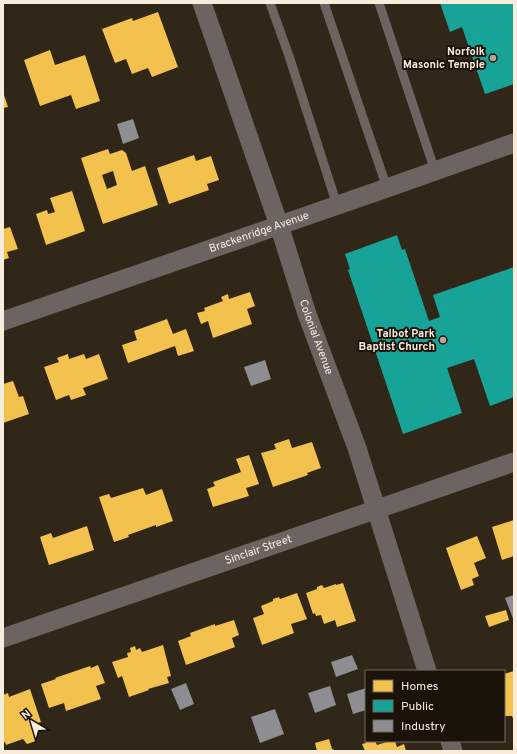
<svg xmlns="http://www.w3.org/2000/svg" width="517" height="754" font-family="Overpass,sans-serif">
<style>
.homes{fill:#f2c14e;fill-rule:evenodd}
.public{fill:#17a398}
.industry{fill:#8d8d92}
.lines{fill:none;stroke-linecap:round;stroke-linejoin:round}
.lane{stroke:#6d6462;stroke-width:9}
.street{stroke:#6d6462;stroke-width:19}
.poi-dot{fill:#b2a798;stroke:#1b1309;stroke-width:1.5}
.labels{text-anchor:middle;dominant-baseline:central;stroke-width:4;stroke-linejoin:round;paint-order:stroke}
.poi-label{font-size:11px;font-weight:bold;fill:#f8ecdd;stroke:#1b1309;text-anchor:end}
.street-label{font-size:11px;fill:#f8ecdd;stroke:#1b1309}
</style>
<rect width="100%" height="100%" fill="#312719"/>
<path class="homes" d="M158,12L178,67L152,77L148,68L132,74L126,59L115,63L102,29L132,18L133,21Z
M50,50L55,65L85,55L100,101L76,109L71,95L40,106L24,60Z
M3,92L8,107L3,108Z
M108,149L110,154L122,150L126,153L132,171L145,166L158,205L103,224L81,158ZM113,171L117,185L107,189L102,175Z
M194,155L196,161L211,156L219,180L207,184L209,190L169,204L157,168Z
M72,191L85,231L46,245L36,214L47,210L48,214L55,212L50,198Z
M10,227L18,249L7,252L9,258L3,260V229Z
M250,292L255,306L247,309L252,324L213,338L208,321L201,324L197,313L205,311L204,308L223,301L221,297L228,294L229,299Z
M167,319L173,334L186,329L194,351L178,356L175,346L128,363L122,345L137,340L134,331Z
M68,354L69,359L84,354L86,359L99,354L108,379L83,388L86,395L71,400L69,395L56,400L44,367L59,362L57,358Z
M13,381L19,397L23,396L29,414L3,423V384Z
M289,439L292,448L312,442L321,468L307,473L308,475L273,487L261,453L276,449L274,444Z
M249,455L259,484L246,488L249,496L213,507L207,489L215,486L213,482L241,472L236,459Z
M143,488L146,495L162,489L173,521L156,527V525L128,535L129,537L114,542L99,497L109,494L111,498Z
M514,520V556L502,560L492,527Z
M87,526L94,550L49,565L40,537L51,533L53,538Z
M477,536L486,558L474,563L479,576L472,579L474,585L461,590L446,548Z
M343,583L356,621L337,627L335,620L324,624L321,615L316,616L315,613L313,614L306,593L317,589V587L322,585L324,588L336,584V585Z
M297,593L307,619L291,624L294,633L262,645L253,618L264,614L261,606L273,601V599L279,597L280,599Z
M506,610L509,620L489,627L485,616Z
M234,620L239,635L232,638L235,647L186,665L178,641L191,636L190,633L215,624V626Z
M163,645L171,676L167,677L169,683L148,689L149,690L129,697L122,676L118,678L112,662L128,657L127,653L131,652L130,648L135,646L136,650L140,648L142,652Z
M98,665L105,683L96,686L101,699L66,711L64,703L49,708L41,684L56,679L55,678L90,666L91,668Z
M514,671V721L512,716H504V674Z
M30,689L41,722L32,725L36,738L35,739L36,741L27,744L23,739L6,745L5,742L3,743V695L8,693L9,697Z
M329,739L332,749L337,751H317L315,743Z
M366,741H375L377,745L390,741H395L397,747L404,744L406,751H365L362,744L366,743Z"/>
<path class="public" d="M440,3H514V84L485,94L462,27L450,32Z
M397,235L402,250L405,249L429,321L440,317L433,295L514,267V397L490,406L474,359L447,368L462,413L403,434L348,270L350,269L345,254Z"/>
<path class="industry" d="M133,119L139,138L123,144L117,124Z
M265,360L271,379L251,386L244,367Z
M514,595V621L505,598Z
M352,655L358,669L336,677L331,662Z
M186,683L194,704L180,710L171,689Z
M330,686L336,705L315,713L308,693Z
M366,688V710L353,714L347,694Z
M275,709L284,734L260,743L251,717Z"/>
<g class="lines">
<path class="lane" d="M270,3L289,56L337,205
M324,3L387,188
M379,3L435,171"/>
<g class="street">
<path id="s1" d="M202,3L279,225L307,314L357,448L427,671"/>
<path id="s2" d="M3,321L387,188L514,143"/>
<path id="s3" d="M3,638L514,462"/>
<path d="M450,741L453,751"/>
</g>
</g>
<g class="poi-dot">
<circle cx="493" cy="58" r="4"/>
<circle cx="443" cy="340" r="4"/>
</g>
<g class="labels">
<g class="poi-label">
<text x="485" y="52">Norfolk<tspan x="485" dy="13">Masonic Temple</tspan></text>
<text x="435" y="334">Talbot Park<tspan x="435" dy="13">Baptist Church</tspan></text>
</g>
<g class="street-label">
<text stroke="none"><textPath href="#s2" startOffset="271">Brackenridge Avenue</textPath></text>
<text stroke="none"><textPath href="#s1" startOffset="353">Colonial Avenue</textPath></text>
<text stroke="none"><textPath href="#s3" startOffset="270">Sinclair Street</textPath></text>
</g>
</g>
<rect width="517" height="754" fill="none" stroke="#f8ecdd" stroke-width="8"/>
<rect x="365" y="670" width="140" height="72" fill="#1b1309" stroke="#736a5e"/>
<rect x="373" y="680" width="20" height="12" fill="#f2c14e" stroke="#736a5e"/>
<text x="401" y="690" font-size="12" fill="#f8ecdd">Homes</text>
<rect x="373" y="700" width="20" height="12" fill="#17a398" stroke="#736a5e"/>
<text x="401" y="710" font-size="12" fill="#f8ecdd">Public</text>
<rect x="373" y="720" width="20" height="12" fill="#8d8d92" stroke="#736a5e"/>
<text x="401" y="730" font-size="12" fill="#f8ecdd">Industry</text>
<g transform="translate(32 722) rotate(322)" stroke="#1b1309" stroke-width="3" paint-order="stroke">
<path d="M0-3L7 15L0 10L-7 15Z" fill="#f8ecdd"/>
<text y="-6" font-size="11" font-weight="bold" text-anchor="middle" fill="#f8ecdd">N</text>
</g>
</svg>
